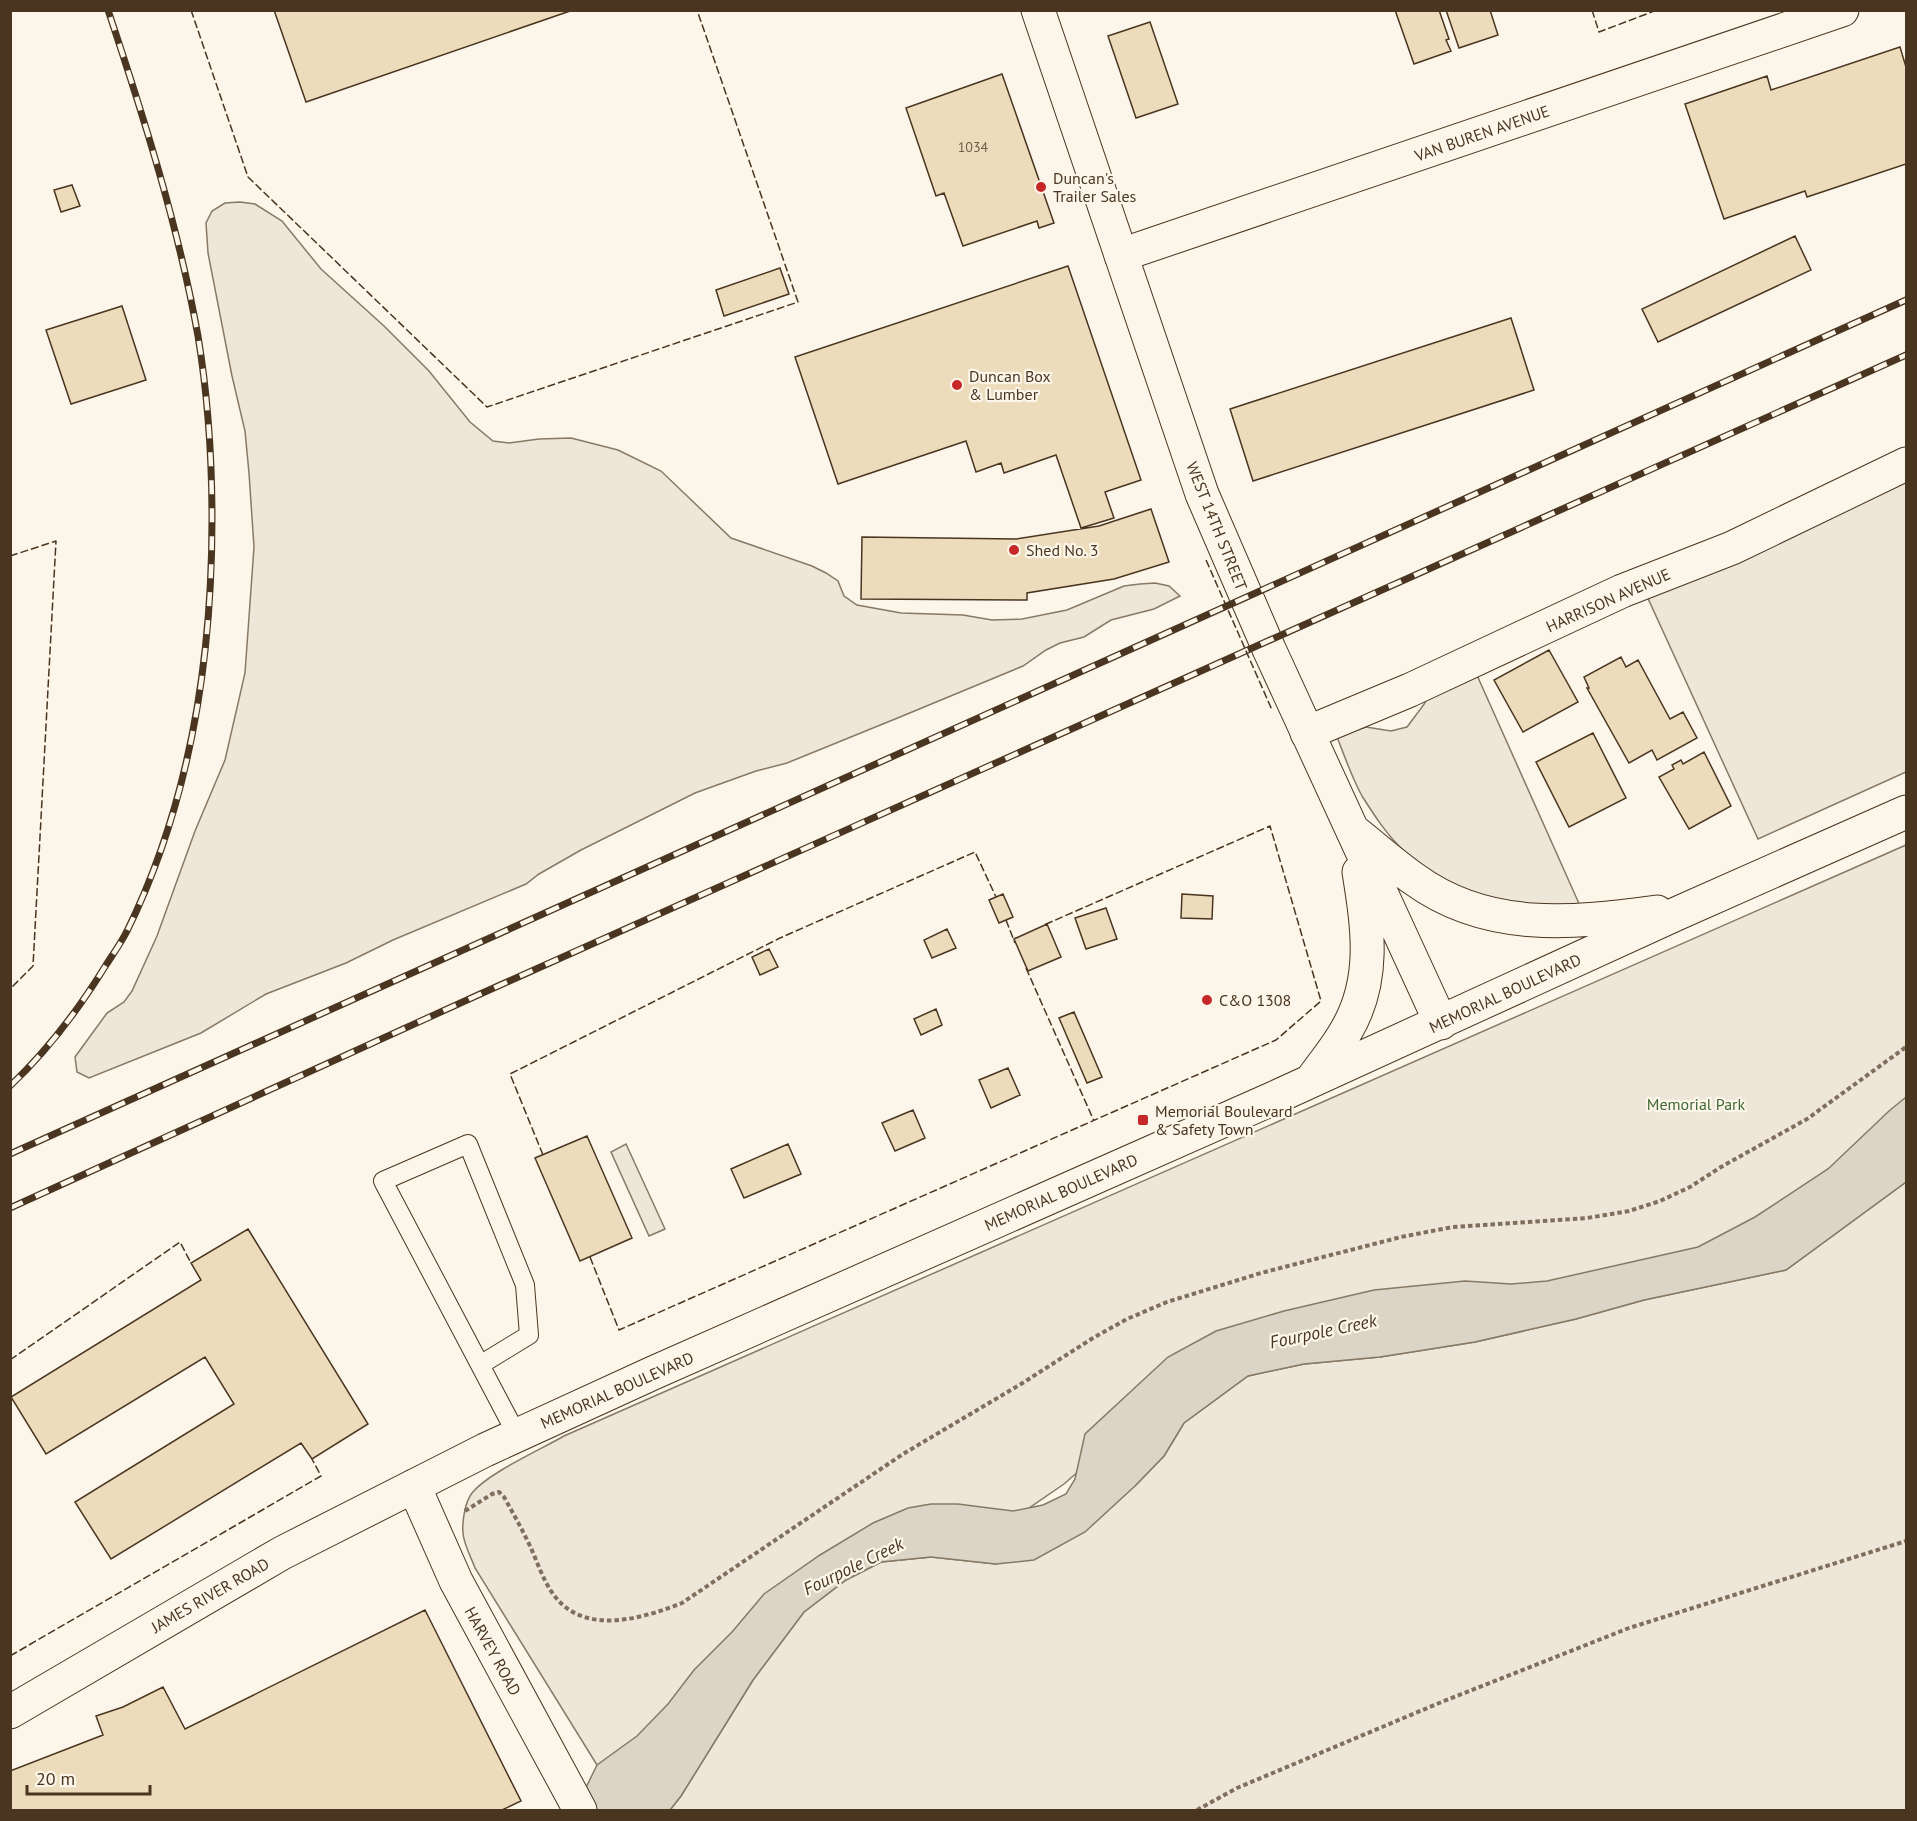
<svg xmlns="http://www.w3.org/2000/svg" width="1917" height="1821" font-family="'PT Sans',sans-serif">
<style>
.green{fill:#ede6d9;stroke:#887966;stroke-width:1.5}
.parking{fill:#ede7d9;stroke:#887966;stroke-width:1.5}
.water{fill:#dcd4c6;stroke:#887966;stroke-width:1.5}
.building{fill:#ecdcbc;stroke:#4a3520;stroke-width:1.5}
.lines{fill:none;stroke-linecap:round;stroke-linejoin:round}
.service-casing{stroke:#4a3520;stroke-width:20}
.minor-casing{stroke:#4a3520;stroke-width:35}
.tertiary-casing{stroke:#4a3520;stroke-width:35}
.path{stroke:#7f6f5c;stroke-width:4;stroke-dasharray:4.5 3;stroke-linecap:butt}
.service{stroke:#fbf6e9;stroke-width:18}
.minor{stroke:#fbf6e9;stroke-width:33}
.tertiary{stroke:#fbf6e9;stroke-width:33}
.rail-casing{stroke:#4a3520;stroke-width:7}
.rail{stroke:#fbf6e9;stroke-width:4.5;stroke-dasharray:14;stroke-linecap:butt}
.fence{stroke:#4a3520;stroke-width:1.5;stroke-dasharray:8 3;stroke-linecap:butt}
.poi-dot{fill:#c62828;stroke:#fbf6e9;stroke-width:2}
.labels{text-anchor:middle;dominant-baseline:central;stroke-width:4.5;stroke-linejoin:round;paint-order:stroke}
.number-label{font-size:14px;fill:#725f47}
.street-label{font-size:16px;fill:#4a3520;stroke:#fbf6e9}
.poi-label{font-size:16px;fill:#4a3520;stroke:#fbf6e9;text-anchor:start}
.park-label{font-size:16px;fill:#436837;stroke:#fbf6e9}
.water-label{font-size:18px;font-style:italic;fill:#4a3520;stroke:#fbf6e9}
</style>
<rect width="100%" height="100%" fill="#fbf6e9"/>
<path class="green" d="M240,202L255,204L282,221L321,269L384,326L429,371L470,422L493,441L509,443L539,439L571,438L618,450L661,471L731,538L812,566L826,573L838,581L844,596L857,605L901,613L963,615L992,620L1022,619L1067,610L1124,586L1140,584L1155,583L1169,586L1180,596L1154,609L1111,620L1084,637L1060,643L1046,650L1023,666L900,717L787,763L756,771L695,793L581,850L539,874L526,884L393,940L346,963L266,994L201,1033L89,1078L77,1072L75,1057L107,1013L124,1002L132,991L157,936L195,831L225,760L245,673L254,547L249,473L245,431L232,376L208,253L206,223L212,211L225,203Z
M1906,474V772L1758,839L1646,594Z
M1476,673L1581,908C1520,911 1450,894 1404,851C1387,835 1374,815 1362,796C1352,778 1345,757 1337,737L1366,727L1391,731L1407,727L1425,703L1429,691Z
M1906,845V1127L1846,1184L1595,1292L1422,1299L1134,1423L1064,1484L1016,1517L872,1536L617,1793L597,1765L475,1568C471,1557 464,1545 463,1533C462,1521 465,1502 472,1493C488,1473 540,1450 564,1436Z
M1906,1182V1810H670L681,1796L753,1680L804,1612L846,1580L881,1562L931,1557L996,1564L1135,1486L1164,1456L1184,1423L1248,1376L1304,1364L1380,1357L1475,1342L1576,1319L1644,1300L1786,1270Z"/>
<path class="parking" d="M626,1144L665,1229L649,1236L611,1152Z"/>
<path class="water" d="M1906,1097V1182L1786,1270L1644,1300L1576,1319L1475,1342L1380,1357L1304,1364L1248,1376L1184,1423L1164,1456L1135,1486L1085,1532L1034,1560L996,1564L931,1557L881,1562L846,1580L804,1612L753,1680L681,1796L670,1810H575L597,1765L637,1736L668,1704L694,1670L732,1632L764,1594L820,1555L873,1523L908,1508L931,1504H958L1013,1511L1043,1505L1066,1494L1075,1479L1085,1434L1168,1357L1216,1331L1284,1311L1374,1290L1465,1281L1511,1284L1547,1281L1698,1247L1755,1217L1828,1169L1889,1111Z"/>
<path class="building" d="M274,10H573L306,102Z
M1395,10H1439L1449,39L1446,40L1451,51L1414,64Z
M1446,10H1490L1498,35L1459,48Z
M1150,22L1178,104L1136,118L1108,36Z
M1900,47L1906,67V164L1807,197L1805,191L1724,219L1685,104L1767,76L1771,90Z
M1002,74L1054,223L1039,228L1037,221L963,246L944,193L936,196L906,108Z
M72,185L80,206L61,212L54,190Z
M1795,236L1811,270L1658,342L1642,309Z
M1068,266L1141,480L1105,492L1114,518L1081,528L1056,455L1004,473L1001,463L976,472L966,441L838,484L795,357Z
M780,268L789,294L724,316L716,290Z
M122,306L146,380L71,404L46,330Z
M1511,318L1534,390L1253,481L1230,409Z
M1151,509L1169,562L1114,579L1027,593V600L861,599L862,537L1016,539L1099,526Z
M1549,650L1578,702L1523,732L1494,680Z
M1621,657L1626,667L1638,660L1670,719L1683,712L1697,738L1657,760L1652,750L1629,763L1587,688H1589L1584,677Z
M1593,733L1626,798L1569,827L1536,762Z
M1704,752L1731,806L1689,829L1659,777L1674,769L1672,765L1681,760L1683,764Z
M1003,894L1013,917L999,923L989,900Z
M1182,894L1213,896L1212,919L1181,918Z
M1106,908L1117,939L1086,949L1075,918Z
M1047,924L1061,957L1028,971L1014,939Z
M947,929L956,948L932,958L924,940Z
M769,949L778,967L760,975L752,957Z
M936,1009L942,1025L921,1035L914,1019Z
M1074,1012L1102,1077L1087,1083L1059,1018Z
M1008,1068L1020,1095L991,1108L979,1080Z
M913,1110L925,1138L895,1151L882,1123Z
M587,1136L632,1238L580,1261L535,1158Z
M788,1144L801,1174L744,1198L731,1169Z
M248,1229L368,1424L312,1459L301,1443L111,1559L75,1502L234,1404L205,1357L46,1454L11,1397L201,1280L191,1263Z
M425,1610L521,1801L502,1810H10V1771L103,1735L96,1716L123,1707L163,1687L185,1729Z"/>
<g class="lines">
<g class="service-casing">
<path id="service" d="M480,1365L529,1335L525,1285L468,1144L383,1181L517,1435"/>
</g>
<g class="minor-casing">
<path id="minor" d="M1121,255L1842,10
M1307,733L1410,690L1622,591L1732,548L1906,464
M414,1486L456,1581L580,1810"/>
</g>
<g class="tertiary-casing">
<path id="tertiary" d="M1038,10L1202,494L1269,649L1441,1023
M1356,833C1375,848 1394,865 1414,879C1488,933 1573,923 1657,912
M1311,1081C1322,1065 1336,1049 1346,1031C1376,981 1368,928 1359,872
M10,1712L282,1553L485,1450L653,1373L1274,1098L1676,914L1906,812"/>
</g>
<path class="path" d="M465,1511L492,1494L499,1492L504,1497C513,1513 522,1529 530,1546C538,1563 544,1584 557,1599C588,1635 644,1618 682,1603L903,1454L1021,1384L1093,1338L1127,1319L1167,1302L1261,1273L1401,1237L1453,1227L1587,1218L1629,1211L1660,1201L1690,1187L1721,1167L1807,1119L1906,1047
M1197,1810L1237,1788L1444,1701L1629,1628L1906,1541"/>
<use href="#service" class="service"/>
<use href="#minor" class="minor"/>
<use href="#tertiary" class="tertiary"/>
<g class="rail-casing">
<path id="rail" d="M10,1086C48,1050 79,1009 106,965C113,954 121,943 127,931C190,803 212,661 212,519C212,458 208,397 198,336C178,225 144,118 108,10
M10,1154L1906,300
M10,1208L478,995L1906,355"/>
</g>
<use href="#rail" class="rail"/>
<path class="fence" d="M191,10L248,177L487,407L798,302L697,10
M1592,10L1599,32L1657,10
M10,556L56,541L33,966L10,989
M1206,560L1272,710
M1006,920L1015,943
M1026,968L1094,1121
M543,1155L510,1074L780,938L975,852L996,897
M590,1257L619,1330L1276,1040L1321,1001L1270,826L1044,925
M10,1360L180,1242L191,1263
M10,1656L321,1476L312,1459"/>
</g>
<g class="poi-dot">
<circle cx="1041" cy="187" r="6"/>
<circle cx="957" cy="385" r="6"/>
<circle cx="1014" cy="550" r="6"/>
<circle cx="1207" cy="1000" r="6"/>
<rect x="1137" y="1114" width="12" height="12" rx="3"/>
</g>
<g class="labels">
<g class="number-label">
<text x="973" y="147">1034</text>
</g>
<g class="street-label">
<text transform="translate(1482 133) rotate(-19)">VAN BUREN AVENUE</text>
<text transform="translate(1217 526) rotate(68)">WEST 14TH STREET</text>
<text transform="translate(1608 600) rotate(-24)">HARRISON AVENUE</text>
<text transform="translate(1505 993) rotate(-25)">MEMORIAL BOULEVARD</text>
<text transform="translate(1061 1192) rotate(-24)">MEMORIAL BOULEVARD</text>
<text transform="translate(617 1390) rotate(-24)">MEMORIAL BOULEVARD</text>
<text transform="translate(210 1595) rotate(-30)">JAMES RIVER ROAD</text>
<text transform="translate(493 1651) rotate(61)">HARVEY ROAD</text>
</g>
<g class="poi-label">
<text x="1053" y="178">Duncan's<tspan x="1053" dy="18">Trailer Sales</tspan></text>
<text x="969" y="376">Duncan Box<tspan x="969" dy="18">&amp; Lumber</tspan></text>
<text x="1026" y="550">Shed No. 3</text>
<text x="1219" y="1000">C&amp;O 1308</text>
<text x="1155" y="1111">Memorial Boulevard<tspan x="1155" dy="18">&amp; Safety Town</tspan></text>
</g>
<g class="park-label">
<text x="1696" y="1104">Memorial Park</text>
</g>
<g class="water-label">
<text transform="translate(1323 1331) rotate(-12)">Fourpole Creek</text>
<text transform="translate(853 1566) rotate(-26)">Fourpole Creek</text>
</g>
</g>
<rect width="1917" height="1821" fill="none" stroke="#4a3520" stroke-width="24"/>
<path d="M27 1785v9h123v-9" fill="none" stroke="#4a3520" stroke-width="3"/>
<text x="36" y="1785" font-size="18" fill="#4a3520" stroke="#fbf6e9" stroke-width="4.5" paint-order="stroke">20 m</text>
</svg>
